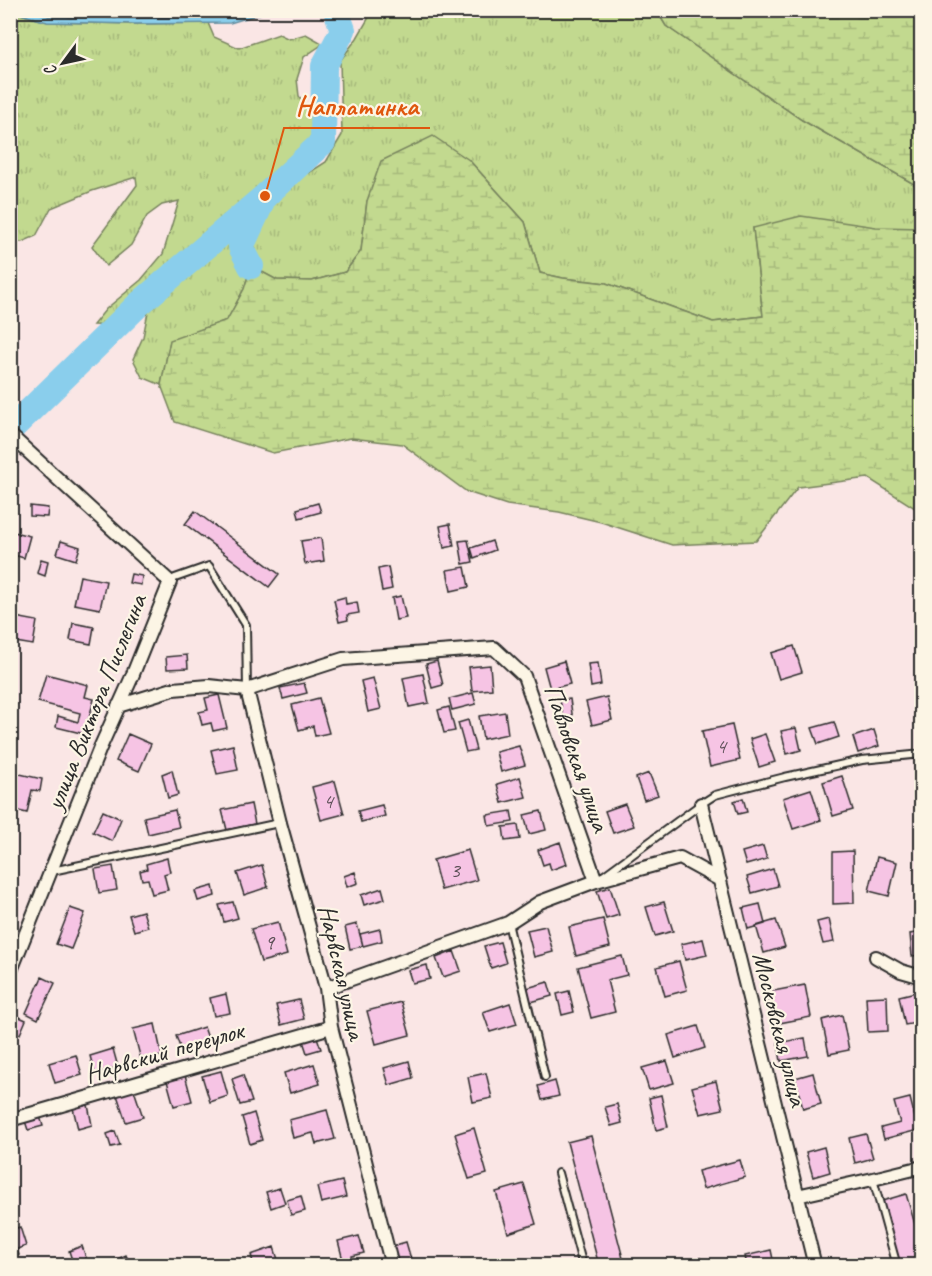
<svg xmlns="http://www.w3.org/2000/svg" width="932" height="1276" font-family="Caveat,sans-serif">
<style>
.grass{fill:url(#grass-tufts);stroke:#76825d;stroke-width:1.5}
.wetland{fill:url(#wetland-marsh);stroke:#76825d;stroke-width:1.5}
.water{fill:url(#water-ripples);stroke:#648d9f;stroke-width:1.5}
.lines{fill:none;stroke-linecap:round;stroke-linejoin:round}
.shore{stroke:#516c78;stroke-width:1.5}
.river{stroke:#8aceec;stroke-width:26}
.building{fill:#f6c4e4;stroke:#2b2b2b;stroke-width:1.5}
.service-casing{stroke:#2b2b2b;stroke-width:10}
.minor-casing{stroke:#2b2b2b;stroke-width:16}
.service{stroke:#fcf5e5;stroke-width:6}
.minor{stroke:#fcf5e5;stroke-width:12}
.labels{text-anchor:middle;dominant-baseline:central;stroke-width:4.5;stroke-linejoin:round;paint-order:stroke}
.number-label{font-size:22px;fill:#5e5159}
.street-label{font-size:26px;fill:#2b2b2b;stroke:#fcf5e5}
.leader{fill:none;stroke:#df570e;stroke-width:2}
.callout-dot{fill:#df570e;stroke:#fcf5e5;stroke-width:2}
.callout-label{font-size:27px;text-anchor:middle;font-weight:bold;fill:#df570e;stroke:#fcf5e5;stroke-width:4.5;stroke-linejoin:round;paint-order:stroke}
</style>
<defs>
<pattern id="grass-tufts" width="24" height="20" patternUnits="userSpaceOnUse" patternTransform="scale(1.5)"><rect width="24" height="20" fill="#c2d98f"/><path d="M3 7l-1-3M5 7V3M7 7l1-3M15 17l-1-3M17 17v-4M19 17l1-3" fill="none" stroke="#a7ba7c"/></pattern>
<pattern id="wetland-marsh" width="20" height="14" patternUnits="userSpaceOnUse" patternTransform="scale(1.5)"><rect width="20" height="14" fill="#c2d98f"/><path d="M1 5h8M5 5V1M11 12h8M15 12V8" fill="none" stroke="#a7ba7c"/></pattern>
<pattern id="water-ripples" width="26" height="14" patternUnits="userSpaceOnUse" patternTransform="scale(1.5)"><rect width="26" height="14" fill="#8aceec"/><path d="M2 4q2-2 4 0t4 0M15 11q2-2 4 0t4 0" fill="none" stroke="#77b1cb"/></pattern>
</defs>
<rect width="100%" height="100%" fill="#fae6e5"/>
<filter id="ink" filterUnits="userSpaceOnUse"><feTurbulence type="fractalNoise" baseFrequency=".0167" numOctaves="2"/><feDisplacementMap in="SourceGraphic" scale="12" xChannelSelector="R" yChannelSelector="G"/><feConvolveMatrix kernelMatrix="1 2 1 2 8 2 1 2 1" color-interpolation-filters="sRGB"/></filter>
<g filter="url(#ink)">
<path class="grass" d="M10,11L48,22L135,24L208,23L214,37L239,48L279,34L289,39L306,34L322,43L320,46L304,57L297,79L299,96L313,118L315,132L288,167L309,173L326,162L342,135L340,61L357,38L368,19L369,11H657L666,26L802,120L921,188V228H753L763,316L713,322L606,283L563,278L540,273L525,222L469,160L367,201L361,251L345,272L312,281L277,280L251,266L244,289L227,320L170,341L161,385L142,377L133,359L143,337L150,302L129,326L93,325L106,309L141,280L163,254L179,201L162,205L147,216L131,245L106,266L92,246L137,185L136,177L92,191L51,208L36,236L22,242H11Z"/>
<path class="wetland" d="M657,11H921V188L802,120L666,26Z
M433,136L469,160L525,222L540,273L563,278L606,283L713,322L763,316L753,228L801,216L876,227L921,228V512L868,478L798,487L756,541L672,545L601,522L559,512L507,505L467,492L402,444L351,438L273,453L175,422L161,385L170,340L227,320L244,289L251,266L277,280L312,281L345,272L361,251L367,201L381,161Z"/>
<path class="water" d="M10,11L11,10L269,11L230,23L135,24L47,22Z"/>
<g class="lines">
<path class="shore" d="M30,10L49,16L135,18L229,17L249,10"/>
<path class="river" d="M251,266L241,247L261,204
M10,430L138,305L265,196L323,142L324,66L343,30L336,10"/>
</g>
<path class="building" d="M318,503L321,512L299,518L297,509Z
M30,506L48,508L47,517L30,516Z
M195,511L279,574L269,587L185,524Z
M450,524L454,546L444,548L440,526Z
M10,531L30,536L24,558L10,554Z
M321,538L324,561L305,564L301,541Z
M468,540L473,562L463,564L459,541Z
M61,541L80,547L76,560L57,554Z
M492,541L495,550L474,558L471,548Z
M41,559L48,561L45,576L37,573Z
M388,567L392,589L382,591L378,569Z
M465,567L469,587L451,591L447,570Z
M131,574L142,576L141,585L129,583Z
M80,576L106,581L100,609L74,604Z
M401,596L406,618L396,620L392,598Z
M345,597L346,604L357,602L359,613L347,615L348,620L339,622L334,600Z
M10,616L37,621L33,645L10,641Z
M73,623L94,627L91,644L70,640Z
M794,646L802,672L779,679L771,653Z
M187,655L188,668L167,669L166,657Z
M437,661L443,685L432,688L426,664Z
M564,661L570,684L550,689L544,667Z
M598,663L601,685L591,687L588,664Z
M490,665L492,689L472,691L469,667Z
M46,674L88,685L85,697L94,699L85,734L56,727L58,716L78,722L80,713L38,702Z
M423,674L429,703L409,707L403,678Z
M373,678L381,709L368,712L361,681Z
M304,683L307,693L283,699L280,688Z
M473,693L476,704L452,710L449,699Z
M219,695L227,728L213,731L211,723L202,725L199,712L208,710L205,698Z
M607,697L612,720L592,725L586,702Z
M319,698L329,733L315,736L313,726L299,730L292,705Z
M570,699L573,721L564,723L560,700Z
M449,707L455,731L444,733L438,710Z
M505,712L508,734L483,739L479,716Z
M468,720L476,750L466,752L458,723Z
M834,722L839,737L818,744L812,728Z
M732,725L740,760L710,767L702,731Z
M796,728L801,750L787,754L781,731Z
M874,730L879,746L858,753L853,737Z
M128,734L151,744L139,771L116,761Z
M765,734L775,762L759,767L750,739Z
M233,745L238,770L217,774L211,750Z
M519,746L525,765L501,772L496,752Z
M172,770L178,795L168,798L162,774Z
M11,772L42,779L40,791L32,790L27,813L10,809Z
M649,773L658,795L644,800L636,778Z
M842,776L853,810L833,816L823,782Z
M520,777L526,797L502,803L497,784Z
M335,781L344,814L321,820L312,787Z
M811,789L821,820L793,829L783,798Z
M743,798L747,812L738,814L734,801Z
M251,804L255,824L227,830L222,810Z
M625,804L634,826L613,833L605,811Z
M382,805L385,816L361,822L358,811Z
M175,810L179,827L148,834L144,817Z
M103,811L121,819L112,841L93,832Z
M511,811L513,822L489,826L487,815Z
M541,811L546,830L529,834L524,815Z
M518,825L520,839L505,841L503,827Z
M560,842L567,864L551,870L549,863L543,865L538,850Z
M763,846L767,859L746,865L742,852Z
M468,850L477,880L441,890L433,860Z
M853,851L854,903L833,904V852Z
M877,857L897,862L889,896L869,891Z
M167,858L170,872L164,874L168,890L152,894L148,879L142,880L140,871L147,869L146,864Z
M262,865L268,887L244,895L237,873Z
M113,866L117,890L99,893L95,869Z
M773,869L778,886L752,893L747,877Z
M355,872L358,883L347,887L344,876Z
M213,886L215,896L198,901L195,891Z
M610,887L619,915L606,919L597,891Z
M382,888L385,899L364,905L361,895Z
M233,902L238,918L224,922L219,905Z
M664,902L673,931L655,936L646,907Z
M760,904L765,924L748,929L743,908Z
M70,908L85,913L71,949L56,944Z
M143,911L148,927L134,931L129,915Z
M603,919L610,947L576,956L569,927Z
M829,919L834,942L823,944L817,922Z
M776,920L785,947L764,953L756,926Z
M278,922L287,955L261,962L251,929Z
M357,924L363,946L350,949L345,927Z
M546,926L553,952L534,957L527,930Z
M380,929L382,941L363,946L360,934Z
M922,932V955L912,956L910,934Z
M703,939L707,955L685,960L681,944Z
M500,942L506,963L491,968L484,946Z
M454,951L461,971L443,977L436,958Z
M622,956L627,975L607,980L615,1012L591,1018L578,967Z
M679,961L687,990L665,996L657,967Z
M427,965L430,979L412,983L408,970Z
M42,977L55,983L38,1019L26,1013Z
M548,982L552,996L531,1002L527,988Z
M805,985L811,1017L774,1024L768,992Z
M569,991L574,1012L562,1015L557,994Z
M916,992L922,1022L905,1025L899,996Z
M226,994L230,1013L214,1016L210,998Z
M887,996L888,1031L868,1032L866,997Z
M299,1000L304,1019L281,1025L276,1005Z
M401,1002L410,1035L376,1044L367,1011Z
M510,1003L517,1024L490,1032L483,1012Z
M10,1013L26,1020L20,1034L10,1030Z
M842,1015L849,1050L829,1054L822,1020Z
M155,1024L162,1056L141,1060L133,1029Z
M698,1026L705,1048L675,1058L668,1035Z
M204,1027L210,1044L182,1053L176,1036Z
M317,1037L321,1049L307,1053L303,1041Z
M805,1038L808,1056L781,1061L778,1043Z
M113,1049L118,1067L95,1074L90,1056Z
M76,1055L82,1075L55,1083L49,1063Z
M409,1061L413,1078L389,1085L384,1068Z
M667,1061L674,1083L649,1090L642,1068Z
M314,1064L320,1084L290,1093L284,1073Z
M221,1071L228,1096L210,1102L202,1076Z
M486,1073L492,1098L473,1102L468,1077Z
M813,1073L821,1104L803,1109L795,1078Z
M185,1075L192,1101L174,1106L167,1081Z
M243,1075L252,1102L240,1105L232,1079Z
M555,1081L559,1096L542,1100L538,1086Z
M716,1081L723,1109L700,1114L692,1087Z
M134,1090L143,1117L126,1122L117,1095Z
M661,1095L668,1127L656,1130L649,1098Z
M910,1098L918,1130L884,1139L881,1128L900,1123L894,1102Z
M617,1104L622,1123L611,1126L605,1107Z
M88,1105L92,1125L78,1129L73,1108Z
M327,1110L335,1139L316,1144L313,1133L293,1138L289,1120Z
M39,1113L43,1126L28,1130L24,1118Z
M254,1113L262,1140L250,1144L242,1117Z
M474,1128L487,1174L469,1179L455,1134Z
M115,1131L120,1145L111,1147L107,1134Z
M866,1134L873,1158L855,1163L849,1138Z
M591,1136L625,1266H599L567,1142Z
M824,1147L830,1172L813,1177L806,1152Z
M740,1160L745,1177L703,1189L698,1171Z
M342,1181L346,1197L321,1203L317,1187Z
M524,1184L536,1224L508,1233L496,1192Z
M280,1188L285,1203L271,1208L266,1192Z
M906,1194L922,1248V1266H899L882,1201Z
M301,1196L305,1211L291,1215L287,1200Z
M20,1227L26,1246L17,1249L19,1255L10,1258V1230Z
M359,1236L364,1253L352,1256L354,1262L344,1264L338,1241Z
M406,1242L413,1266H398L392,1246Z
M82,1246L89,1266H74L69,1251Z
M274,1247L280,1266H254L251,1255Z
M771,1250L774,1264L769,1266H747L745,1256Z
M126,1255L131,1266H118L115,1260Z
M700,1258L702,1266H683L682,1263Z"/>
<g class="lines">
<g class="service-casing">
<path id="service" d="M170,582L175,578L209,566L246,625L247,690
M52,871L279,823
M603,876L701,804L715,795L785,777L862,760L922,754
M508,923L545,1077
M558,1173L583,1266
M873,1179L897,1266"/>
</g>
<g class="minor-casing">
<path id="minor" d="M10,435L170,582L131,679L100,748L10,973
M247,690L280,823L326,988L331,1027L392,1266
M118,706L173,689L209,686L247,690L343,659L494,648L524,676L596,881
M701,804L815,1266
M876,957L901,971L922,977
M326,988L508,923L540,902L596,881L680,858L720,880
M10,1120L331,1027
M797,1196L873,1179L922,1167"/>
</g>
<use href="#service" class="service"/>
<use href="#minor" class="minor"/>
</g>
</g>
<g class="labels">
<g class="number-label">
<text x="721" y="746">4</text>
<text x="328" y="801">4</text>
<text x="455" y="870">3</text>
<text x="269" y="942">9</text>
</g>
<g class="street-label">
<text transform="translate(96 702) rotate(-68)">улица Виктора Пислегина</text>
<text transform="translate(577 758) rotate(71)">Павловская улица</text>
<text transform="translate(342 972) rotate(77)">Нарвская улица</text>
<text transform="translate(780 1029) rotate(76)">Московская улица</text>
<text transform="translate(164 1052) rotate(-16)">Нарвский переулок</text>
</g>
</g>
<path class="leader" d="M265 196L284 128H430"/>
<circle class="callout-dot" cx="265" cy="196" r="6"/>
<g class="callout-label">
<text x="357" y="115">Наплатинка</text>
</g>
<rect width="932" height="1276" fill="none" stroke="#fcf5e5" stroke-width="36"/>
<rect x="18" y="18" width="896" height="1240" fill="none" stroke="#2b2b2b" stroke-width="2" filter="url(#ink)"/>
<g transform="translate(63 63) rotate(237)" stroke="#fcf5e5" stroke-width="4.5" paint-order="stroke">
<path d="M0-4.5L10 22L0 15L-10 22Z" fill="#2b2b2b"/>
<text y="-9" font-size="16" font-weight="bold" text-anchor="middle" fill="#2b2b2b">С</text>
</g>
</svg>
